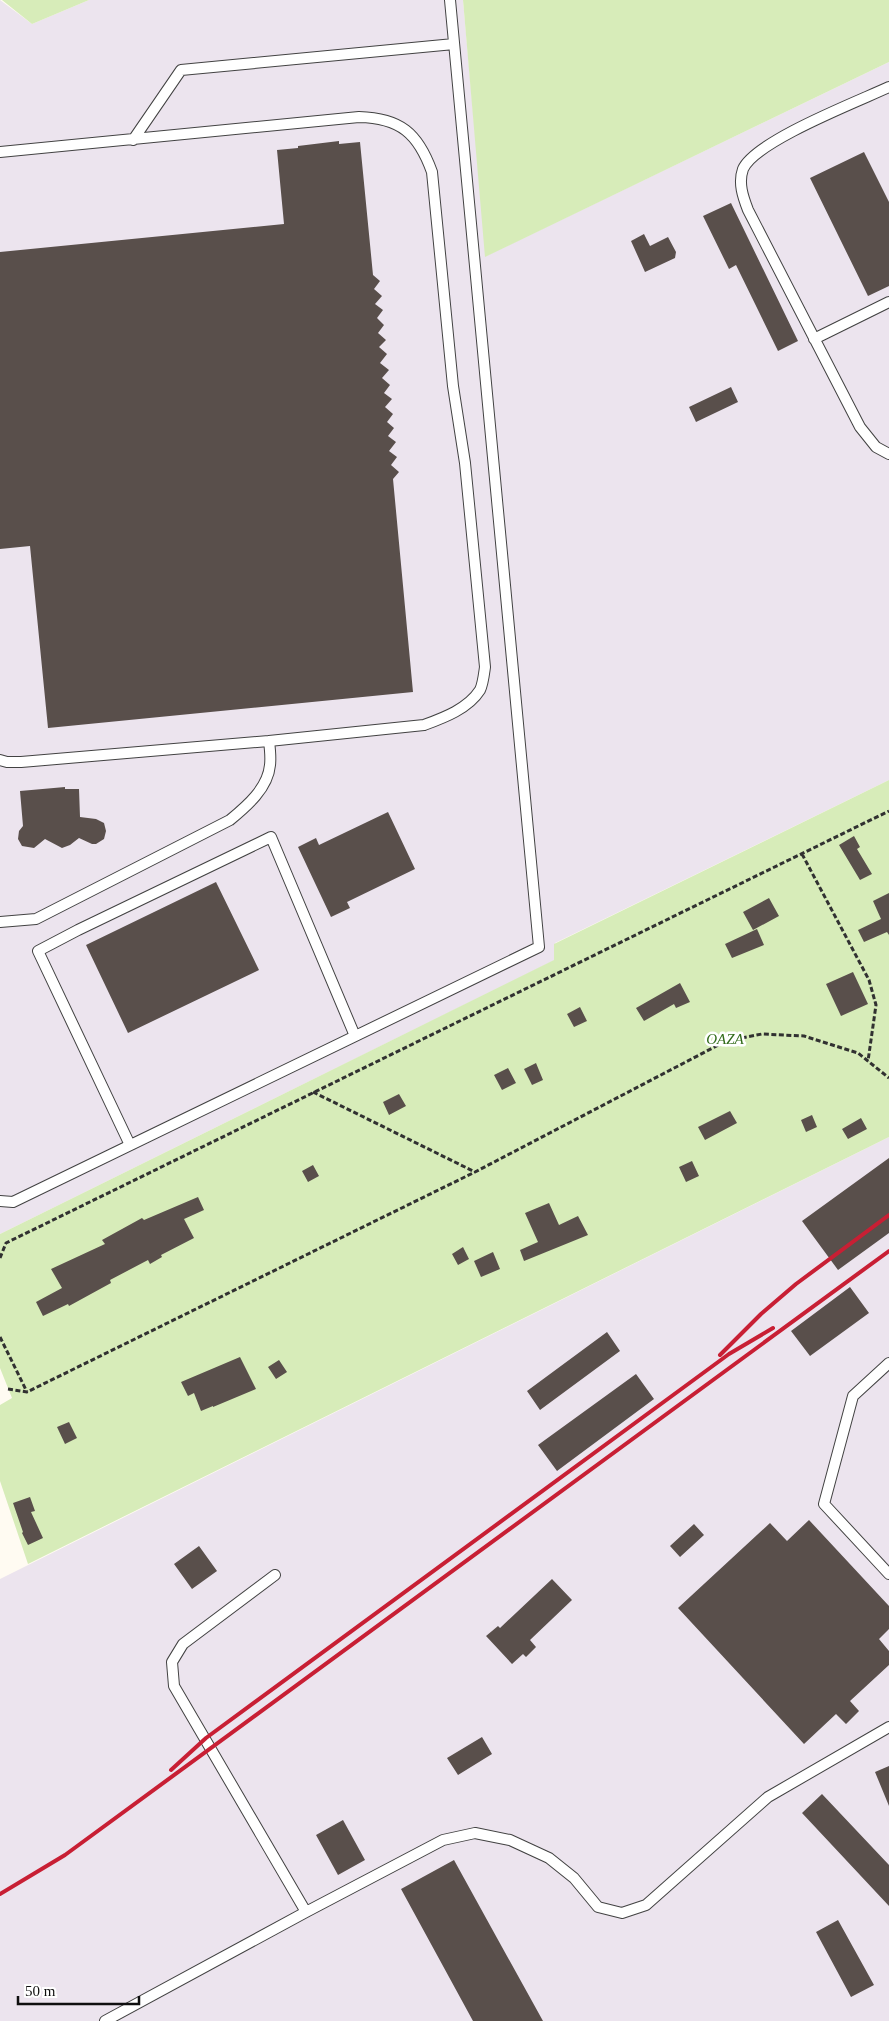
<svg xmlns="http://www.w3.org/2000/svg" width="889" height="2021" font-family="Georgia,serif">
<style>
.industrial{fill:#ece4ee}
.green{fill:#d7ecb9}
.building{fill:#594f4b}
.lines{fill:none;stroke-linecap:round;stroke-linejoin:round}
.lane-casing{stroke:#424242;stroke-width:12}
.path{stroke:#313131;stroke-width:3;stroke-dasharray:5 2.5;stroke-linecap:butt}
.lane{stroke:#fff;stroke-width:10}
.rail{stroke:#c81f34;stroke-width:4}
.labels{text-anchor:middle;dominant-baseline:central;stroke-width:5;stroke-linejoin:round;paint-order:stroke}
.park-label{font-size:15px;font-style:italic;fill:#326c1b;stroke:#fff}
</style>
<rect width="100%" height="100%" fill="#fffbf2"/>
<path class="industrial" d="M0,0L32,24L89,0H463L486,256L889,62V780L555,943V960L0,1234Z
M889,1137V2021H0V1579Z"/>
<path class="green" d="M2,0H89L32,24Z
M463,0H889V62L485,257Z
M889,780V1137L28,1564L0,1481V1405L12,1398L0,1368V1234L554,960V944Z"/>
<path class="building" d="M339,141V144L360,142L373,275L380,281L374,289L382,296L375,304L383,310L377,318L384,325L378,333L386,340L379,347L387,354L380,363L389,370L382,378L390,385L384,393L392,399L385,407L393,414L387,422L394,428L388,436L396,442L389,451L397,457L391,465L399,472L393,479L413,692L48,728L30,546L0,549V252L284,224L277,150L298,148V146Z
M864,152L889,202V286L868,296L810,178Z
M731,203L798,341L778,351L736,265L729,269L703,216Z
M644,234L650,246L668,237L676,252L675,258L645,272L631,241Z
M731,387L738,402L696,422L689,407Z
M65,787V789H79L80,817L96,819L104,823L106,831L104,839L96,844H92L79,838L70,845L62,848L45,839L34,848L22,846L18,839L19,831L23,826L20,791Z
M388,812L415,869L347,902L350,908L331,917L298,847L316,838L319,845Z
M854,836L860,847L857,849L872,874L860,880L839,845Z
M216,882L259,970L128,1033L86,945Z
M889,893V935L887,932L864,942L858,930L881,919L873,901Z
M769,898L779,916L753,930L743,912Z
M757,929L764,945L732,958L725,944Z
M853,972L868,1004L841,1016L826,984Z
M680,983L690,1002L676,1008L674,1004L644,1021L636,1008Z
M580,1007L587,1021L574,1027L567,1014Z
M536,1063L543,1080L532,1085L524,1069Z
M508,1068L516,1083L502,1090L494,1075Z
M399,1094L406,1106L389,1115L383,1102Z
M730,1111L737,1123L705,1140L698,1127Z
M812,1115L817,1127L806,1132L801,1120Z
M861,1118L867,1129L848,1139L842,1129Z
M889,1158V1233L838,1270L802,1221Z
M692,1161L699,1176L686,1182L679,1167Z
M313,1165L319,1176L308,1182L302,1171Z
M198,1197L204,1210L184,1219L194,1238L161,1255L162,1257L150,1264L148,1260L110,1280L111,1283L69,1306L68,1304L43,1316L36,1302L62,1288L51,1269L105,1244L102,1240L142,1218L144,1220Z
M549,1203L559,1225L578,1216L588,1235L524,1261L520,1250L538,1242L525,1213Z
M463,1247L469,1259L458,1265L452,1254Z
M493,1252L500,1269L481,1277L474,1261Z
M850,1287L869,1313L810,1356L791,1331Z
M607,1332L620,1351L540,1410L527,1391Z
M240,1357L256,1389L213,1407V1406L201,1411L194,1393L188,1396L181,1382Z
M279,1360L287,1372L276,1379L268,1367Z
M636,1374L654,1399L557,1471L538,1445Z
M69,1422L77,1438L65,1444L57,1427Z
M30,1497L35,1511L31,1512L43,1538L28,1545L22,1533L23,1532L13,1503Z
M809,1520L889,1606V1629L879,1639L889,1651V1665L850,1701L859,1711L846,1724L836,1714L804,1744L678,1608L770,1523L787,1541Z
M694,1524L704,1535L680,1557L670,1546Z
M199,1546L217,1571L192,1589L174,1564Z
M552,1579L572,1600L530,1640L536,1647L526,1657L523,1654L512,1664L486,1636L498,1626L500,1628Z
M482,1737L492,1754L458,1775L447,1758Z
M889,1766V1806L875,1772Z
M822,1794L889,1865V1906L802,1813Z
M343,1820L365,1860L338,1875L316,1835Z
M454,1860L497,1938L543,2021H473L401,1889Z
M838,1920L874,1985L851,1997L816,1932Z"/>
<g class="lines">
<g class="lane-casing">
<path id="lane" d="M889,87C859,101 755,141 743,169C738,183 743,197 748,210L860,427L876,447L889,454
M133,140L181,70L454,44
M0,152L359,117C400,118 418,133 432,172L453,386L465,463L485,667C484,674 483,684 480,690C468,709 443,718 424,725L269,741L21,762H7L0,760
M814,339L889,302
M0,922L36,919L230,820C247,806 268,788 270,765C271,757 270,749 269,741
M130,1145L38,951L78,930L271,837L355,1036
M0,1201L13,1202L539,947L450,0
M889,1363L853,1396L824,1504L889,1574
M275,1575L183,1644L172,1662L174,1686L306,1912
M105,2021L306,1912L443,1840L475,1833L510,1840L549,1858L574,1878L598,1907L622,1913L646,1905L768,1797L889,1727"/>
</g>
<path class="path" d="M802,854L869,980L876,1005L868,1061
M313,1092L475,1172
M0,1258L6,1243L889,811
M0,1337L27,1392
M8,1389L27,1392L475,1172L726,1041L762,1034L804,1036L858,1053L889,1078"/>
<use href="#lane" class="lane"/>
<path class="rail" d="M720,1355L761,1314L796,1284L889,1215
M171,1770L206,1738L729,1354L773,1328
M0,1894L65,1855L889,1251"/>
</g>
<g class="labels">
<g class="park-label">
<text x="725" y="1039">OAZA</text>
</g>
</g>
<path d="M18 1996v8h121v-8" fill="none" stroke="#0f0f0f" stroke-width="2.5"/>
<text x="25" y="1996" font-size="15" fill="#0f0f0f" stroke="#ffffff" stroke-width="4" paint-order="stroke">50 m</text>
</svg>
